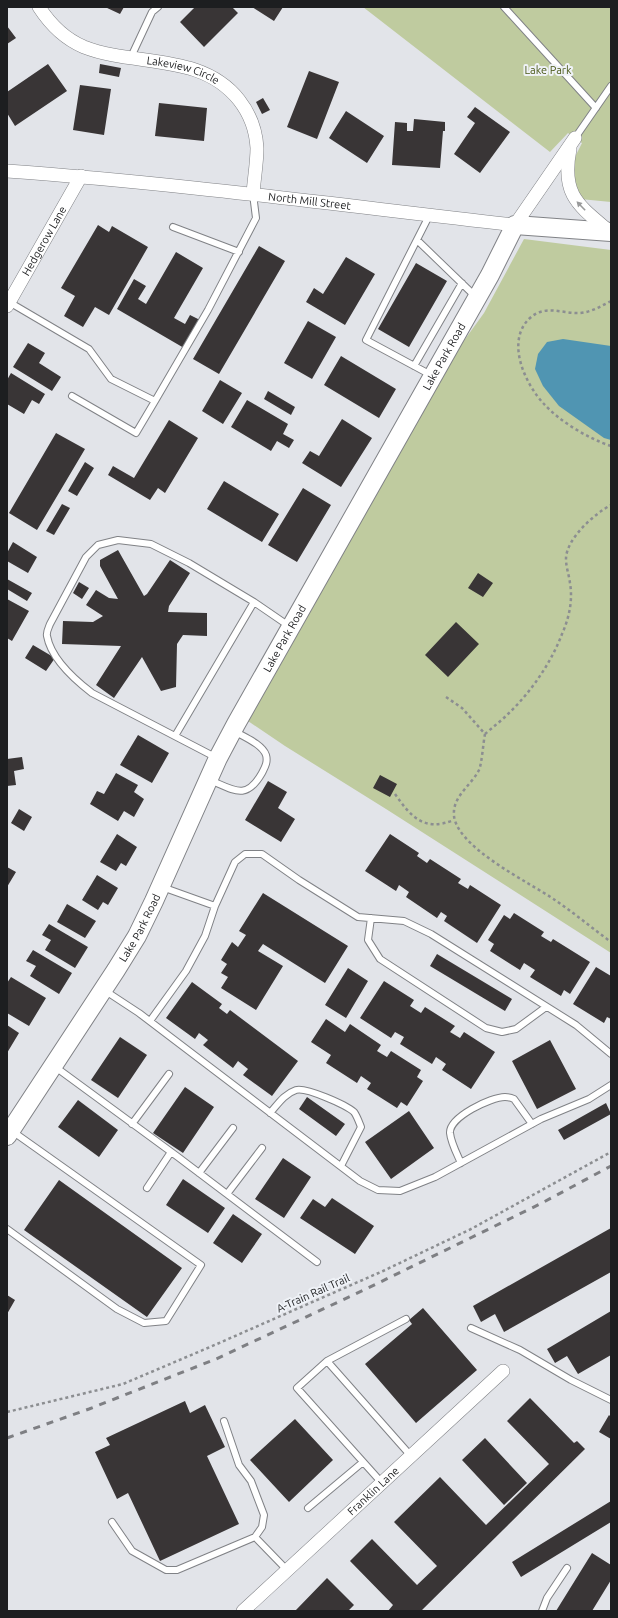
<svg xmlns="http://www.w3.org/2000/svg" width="618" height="1618" font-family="Ubuntu,sans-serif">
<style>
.green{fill:#bfcb9f}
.water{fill:#5095b2}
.building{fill:#393536}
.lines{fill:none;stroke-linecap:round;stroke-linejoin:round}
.lane-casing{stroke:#808286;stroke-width:8}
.street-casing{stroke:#808286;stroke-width:14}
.secondary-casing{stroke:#808286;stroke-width:20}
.path{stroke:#8c8e91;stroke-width:2.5;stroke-dasharray:3 3;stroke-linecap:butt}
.lane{stroke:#fff;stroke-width:6}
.street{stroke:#fff;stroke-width:13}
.secondary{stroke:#fff;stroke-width:18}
.rail{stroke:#7e7f83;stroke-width:3;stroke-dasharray:7 7;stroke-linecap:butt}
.oneway{fill:#999a9b}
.labels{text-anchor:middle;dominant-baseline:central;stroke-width:4;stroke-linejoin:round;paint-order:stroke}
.park-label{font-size:11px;fill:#4b5918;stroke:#eff2f7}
.street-label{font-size:11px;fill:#1d1e20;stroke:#eff2f7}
</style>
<rect width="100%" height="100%" fill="#e2e4e9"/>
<path class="green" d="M363,7H611V202L580,199L575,187L573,161L582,143L568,133L550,152Z
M524,239L611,250V953L386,809L285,746L248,721L455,353L484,313Z"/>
<path class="water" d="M563,339L611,346V440L604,438L559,406L543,386L535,369L538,354L547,342Z"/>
<path class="building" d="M105,7H124L120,14Z
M195,7H232L238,13L204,47L180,22Z
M252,7H283L274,21Z
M7,26L16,38L7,44Z
M48,64L67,91L15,126L7,113V92Z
M100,64L121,68L119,77L99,73Z
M309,71L339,82L317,139L287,127Z
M80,85L111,89L104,135L73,130Z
M263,98L270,110L262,114L256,102Z
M159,103L207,108L204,141L155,136Z
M475,107L510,132L480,173L454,154L475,123L467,117Z
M346,111L384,136L367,163L329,138Z
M414,119L445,122V131H443L440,168L392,165L395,122L407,123V131H413Z
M98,225L109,232L112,226L148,247L109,315L95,307L83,327L64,316L75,296L61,288Z
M259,246L285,261L219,374L193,359Z
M176,252L203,268L174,318L185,324L190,315L200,320L184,348L117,309L134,279L146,286L138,299L146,304Z
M346,257L375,274L345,325L306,302L314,288L323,294Z
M416,263L447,281L409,347L378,329Z
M308,321L336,337L312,379L284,363Z
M28,343L45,353L39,363L61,377L52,391L13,367Z
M341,356L396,389L379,418L324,385Z
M11,373L45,394L39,404L32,400L24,414L7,404V380Z
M220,380L242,393L223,424L202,411Z
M268,391L295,407L291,415L264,399Z
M247,400L288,424L283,434L294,440L289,448L277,441L271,451L231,427Z
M342,419L372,438L341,487L302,463L310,451L319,456Z
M169,420L198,438L165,493L158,488L150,500L108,475L113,466L134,478Z
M56,433L85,449L37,530L9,513Z
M85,462L94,468L77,496L68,491Z
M224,481L279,514L262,542L207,509Z
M303,488L331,505L297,562L268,545Z
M62,504L70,508L54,535L46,531Z
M13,542L37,557L28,573L7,561V553Z
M118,550L144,596L147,594L170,560L190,573L169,606L168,612L207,613V636L183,635L177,644L176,687L161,691L142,657L114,698L96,685L121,646L62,644L63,621L93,622L103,616L86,605L96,590L109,598L118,599L100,566V560Z
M478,573L493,583L483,597L468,588Z
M7,579L32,593L27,601L7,589Z
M79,582L89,588L82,599L73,593Z
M7,599L29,611L12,641L7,638Z
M456,622L479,644L448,677L425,655Z
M33,645L55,658L46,671L25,658Z
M138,735L169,753L152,783L120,765Z
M22,757L24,769L14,771L16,785L7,786V759Z
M116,773L138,785L134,792L144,799L134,817L124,811L118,821L90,804L97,791L104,794Z
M380,775L397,784L390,797L373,788Z
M268,781L287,792L278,808L295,819L281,842L245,820Z
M19,809L32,817L24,831L11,823Z
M117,834L137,847L126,866L121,863L116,871L100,862Z
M390,834L419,853L417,856L427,863L430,859L461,879L458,883L468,889L470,885L501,905L477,943L444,921L447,916L441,912L437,918L406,897L409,892L399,885L396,891L365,871Z
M7,867L16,872L7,887Z
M97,875L118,888L108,905L103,902L98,910L82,900Z
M263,893L348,946L325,983L263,944L258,951L283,966L256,1010L221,988L228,977L221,973L227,964L221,960L232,942L238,947L246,935L239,931Z
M67,904L96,921L85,938L57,922Z
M514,913L544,932L541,936L551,942L553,939L590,962L570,994L564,990L561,996L530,977L535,970L524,963L520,970L490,951L494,944L488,940L504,915L510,919Z
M49,924L88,947L75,968L45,950L51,940L42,935Z
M33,950L72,973L59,994L30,976L36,966L26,961Z
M437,954L512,999L505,1011L430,966Z
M596,967L611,976V1019L607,1017L604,1023L573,1004Z
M348,968L368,981L346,1018L325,1005Z
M11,977L46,998L29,1026L7,1013V983Z
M384,981L414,1000L410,1006L421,1013L425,1007L455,1026L450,1032L460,1038L464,1032L495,1052L471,1089L442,1070L446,1064L436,1057L432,1064L400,1044L404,1037L395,1032L391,1038L360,1018Z
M192,982L222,1004L219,1008L227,1014L230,1010L298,1061L272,1096L243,1075L248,1069L238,1061L233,1068L203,1045L208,1040L199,1033L195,1039L166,1018Z
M326,1019L345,1032L350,1024L381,1045L377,1051L387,1057L391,1051L421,1070L417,1077L423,1081L407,1106L401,1102L397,1108L367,1089L371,1083L361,1076L357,1083L326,1063L331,1055L311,1042Z
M7,1025L19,1033L7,1053Z
M120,1037L147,1055L118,1098L91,1080Z
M550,1040L576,1089L537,1109L512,1061Z
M185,1087L214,1107L183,1153L153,1133Z
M307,1097L345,1124L336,1136L299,1109Z
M78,1100L118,1130L99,1157L58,1127Z
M606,1103L611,1114L564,1140L558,1130Z
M409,1111L434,1148L391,1179L365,1142Z
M283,1158L311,1177L284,1218L255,1199Z
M183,1179L225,1208L208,1233L166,1205Z
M59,1180L182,1268L147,1317L24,1230Z
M332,1198L374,1226L355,1254L300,1218L313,1199L325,1207Z
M233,1214L262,1234L242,1263L213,1243Z
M611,1228V1272L504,1332L495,1314L481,1322L473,1306Z
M7,1295L15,1300L7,1314Z
M423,1308L477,1370L416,1423L365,1364L412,1324L409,1320Z
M611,1311V1355L578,1374L567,1356L555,1363L547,1349Z
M530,1398L574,1443L577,1441L585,1449L421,1611H388L393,1605L350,1561L372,1539L417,1585L437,1566L394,1522L440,1477L486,1525L549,1464L507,1421Z
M185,1401L190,1413L205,1405L225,1447L207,1456L239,1524L160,1561L128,1493L117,1499L95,1452L110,1445L106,1438Z
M609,1415L611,1417V1439L599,1432Z
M295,1419L333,1460L289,1502L250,1460Z
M485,1438L527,1483L504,1505L462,1460Z
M611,1501V1522L521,1577L512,1562Z
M592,1553L611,1565V1580L592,1611H556Z
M327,1578L354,1605L348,1611H295Z"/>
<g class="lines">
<g class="lane-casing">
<path id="lane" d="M504,7L596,108
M131,57L152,12L158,7
M575,138L611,86
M429,216L366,340L431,375
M173,227L239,252
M417,240L476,297
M9,302L89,349L111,379L155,401L208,310L256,218L253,194
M414,366L462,283
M72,396L136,433L155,401
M175,736L254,602
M217,758L92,693C75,680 51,658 47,636C46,632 49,627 50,624L86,557L98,545L118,540L151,544L189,563L254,602L289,626
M210,780C234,790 246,801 262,773C265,767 268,762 266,755C262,744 244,737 234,731
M162,887L215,906
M371,918L368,940L380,959L486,1028L502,1032L516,1029L546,1007
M104,990L139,1013L360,1181L378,1190L400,1191L435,1177L541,1119L589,1099L611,1085
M150,1021L186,971L205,936L215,906L235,862L245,854H262L299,880L358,917L404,921L431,934L576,1025L611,1054
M54,1066L178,1157L317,1262
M270,1113C278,1104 284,1094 296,1090C306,1087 346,1105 354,1112C357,1116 359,1122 361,1127L341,1166
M132,1124L169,1074
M461,1163C457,1154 451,1143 450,1133C449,1117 491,1097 505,1097C508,1097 512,1098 514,1099L532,1124
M199,1173L233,1128
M147,1188L171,1152
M227,1194L262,1148
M7,1229L117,1309L144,1323L166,1321L201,1265L12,1131
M406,1319L327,1361L411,1456
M471,1328L520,1350L571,1380L611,1400
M327,1361L297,1388L382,1483
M224,1421L239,1465L251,1481L264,1515L262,1527L255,1537
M308,1508L363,1462
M112,1522L132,1551L166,1570H177L255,1537L287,1570
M542,1611L547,1598L567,1568"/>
</g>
<g class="street-casing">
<g id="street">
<path id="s1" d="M39,7C50,24 65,39 84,47C135,67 201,52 239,100C250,114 256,130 257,148C257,163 254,179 253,194"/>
<path d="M570,149C561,195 578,205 610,232"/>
<path id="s2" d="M7,171C177,183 346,206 515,225L575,138"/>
<path id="s3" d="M7,306L81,176"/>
<path id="s4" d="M243,1611L503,1371"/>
</g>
</g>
<g class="secondary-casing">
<g id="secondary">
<path id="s5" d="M7,1136L116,970L137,936L154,901L218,758L236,724L490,275L515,225L611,232"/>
</g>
</g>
<path class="path" d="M611,301C601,306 592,312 580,313C563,314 545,304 530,318C505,341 525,384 544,404C559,421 589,439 611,446
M446,697L462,708L485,734C493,727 501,721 508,714C531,692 551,663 562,634C569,618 573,601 570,583C569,575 566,567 566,559C566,539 594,514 611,505
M485,734C483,744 482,763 479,770C472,784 455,795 454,811C450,845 531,883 555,900C574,913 592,928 611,942
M395,794C411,817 424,832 454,820
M7,1412L123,1384L210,1347L383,1271L471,1229L611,1152"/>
<use href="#lane" class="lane"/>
<use href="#street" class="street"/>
<use href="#secondary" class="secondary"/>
<path class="rail" d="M7,1438L89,1409L216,1359L366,1289L540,1204L611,1166"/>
</g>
<defs><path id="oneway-solid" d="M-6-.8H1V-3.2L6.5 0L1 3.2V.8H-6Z"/></defs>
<use class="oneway" href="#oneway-solid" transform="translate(581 206) rotate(-134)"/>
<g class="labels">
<g class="park-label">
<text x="548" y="70">Lake Park</text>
</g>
<g class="street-label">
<text stroke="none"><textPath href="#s1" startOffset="163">Lakeview Circle</textPath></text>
<text stroke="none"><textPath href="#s2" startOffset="304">North Mill Street</textPath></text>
<text stroke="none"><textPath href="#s3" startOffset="75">Hedgerow Lane</textPath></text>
<text stroke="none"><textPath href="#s5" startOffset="895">Lake Park Road</textPath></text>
<text stroke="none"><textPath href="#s5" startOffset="571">Lake Park Road</textPath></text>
<text stroke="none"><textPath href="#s5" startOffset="247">Lake Park Road</textPath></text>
<text transform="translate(313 1293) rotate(-24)">A-Train Rail Trail</text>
<text stroke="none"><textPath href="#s4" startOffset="177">Franklin Lane</textPath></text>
</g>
</g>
<rect width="618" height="1618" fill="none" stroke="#1d1e20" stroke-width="16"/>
</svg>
